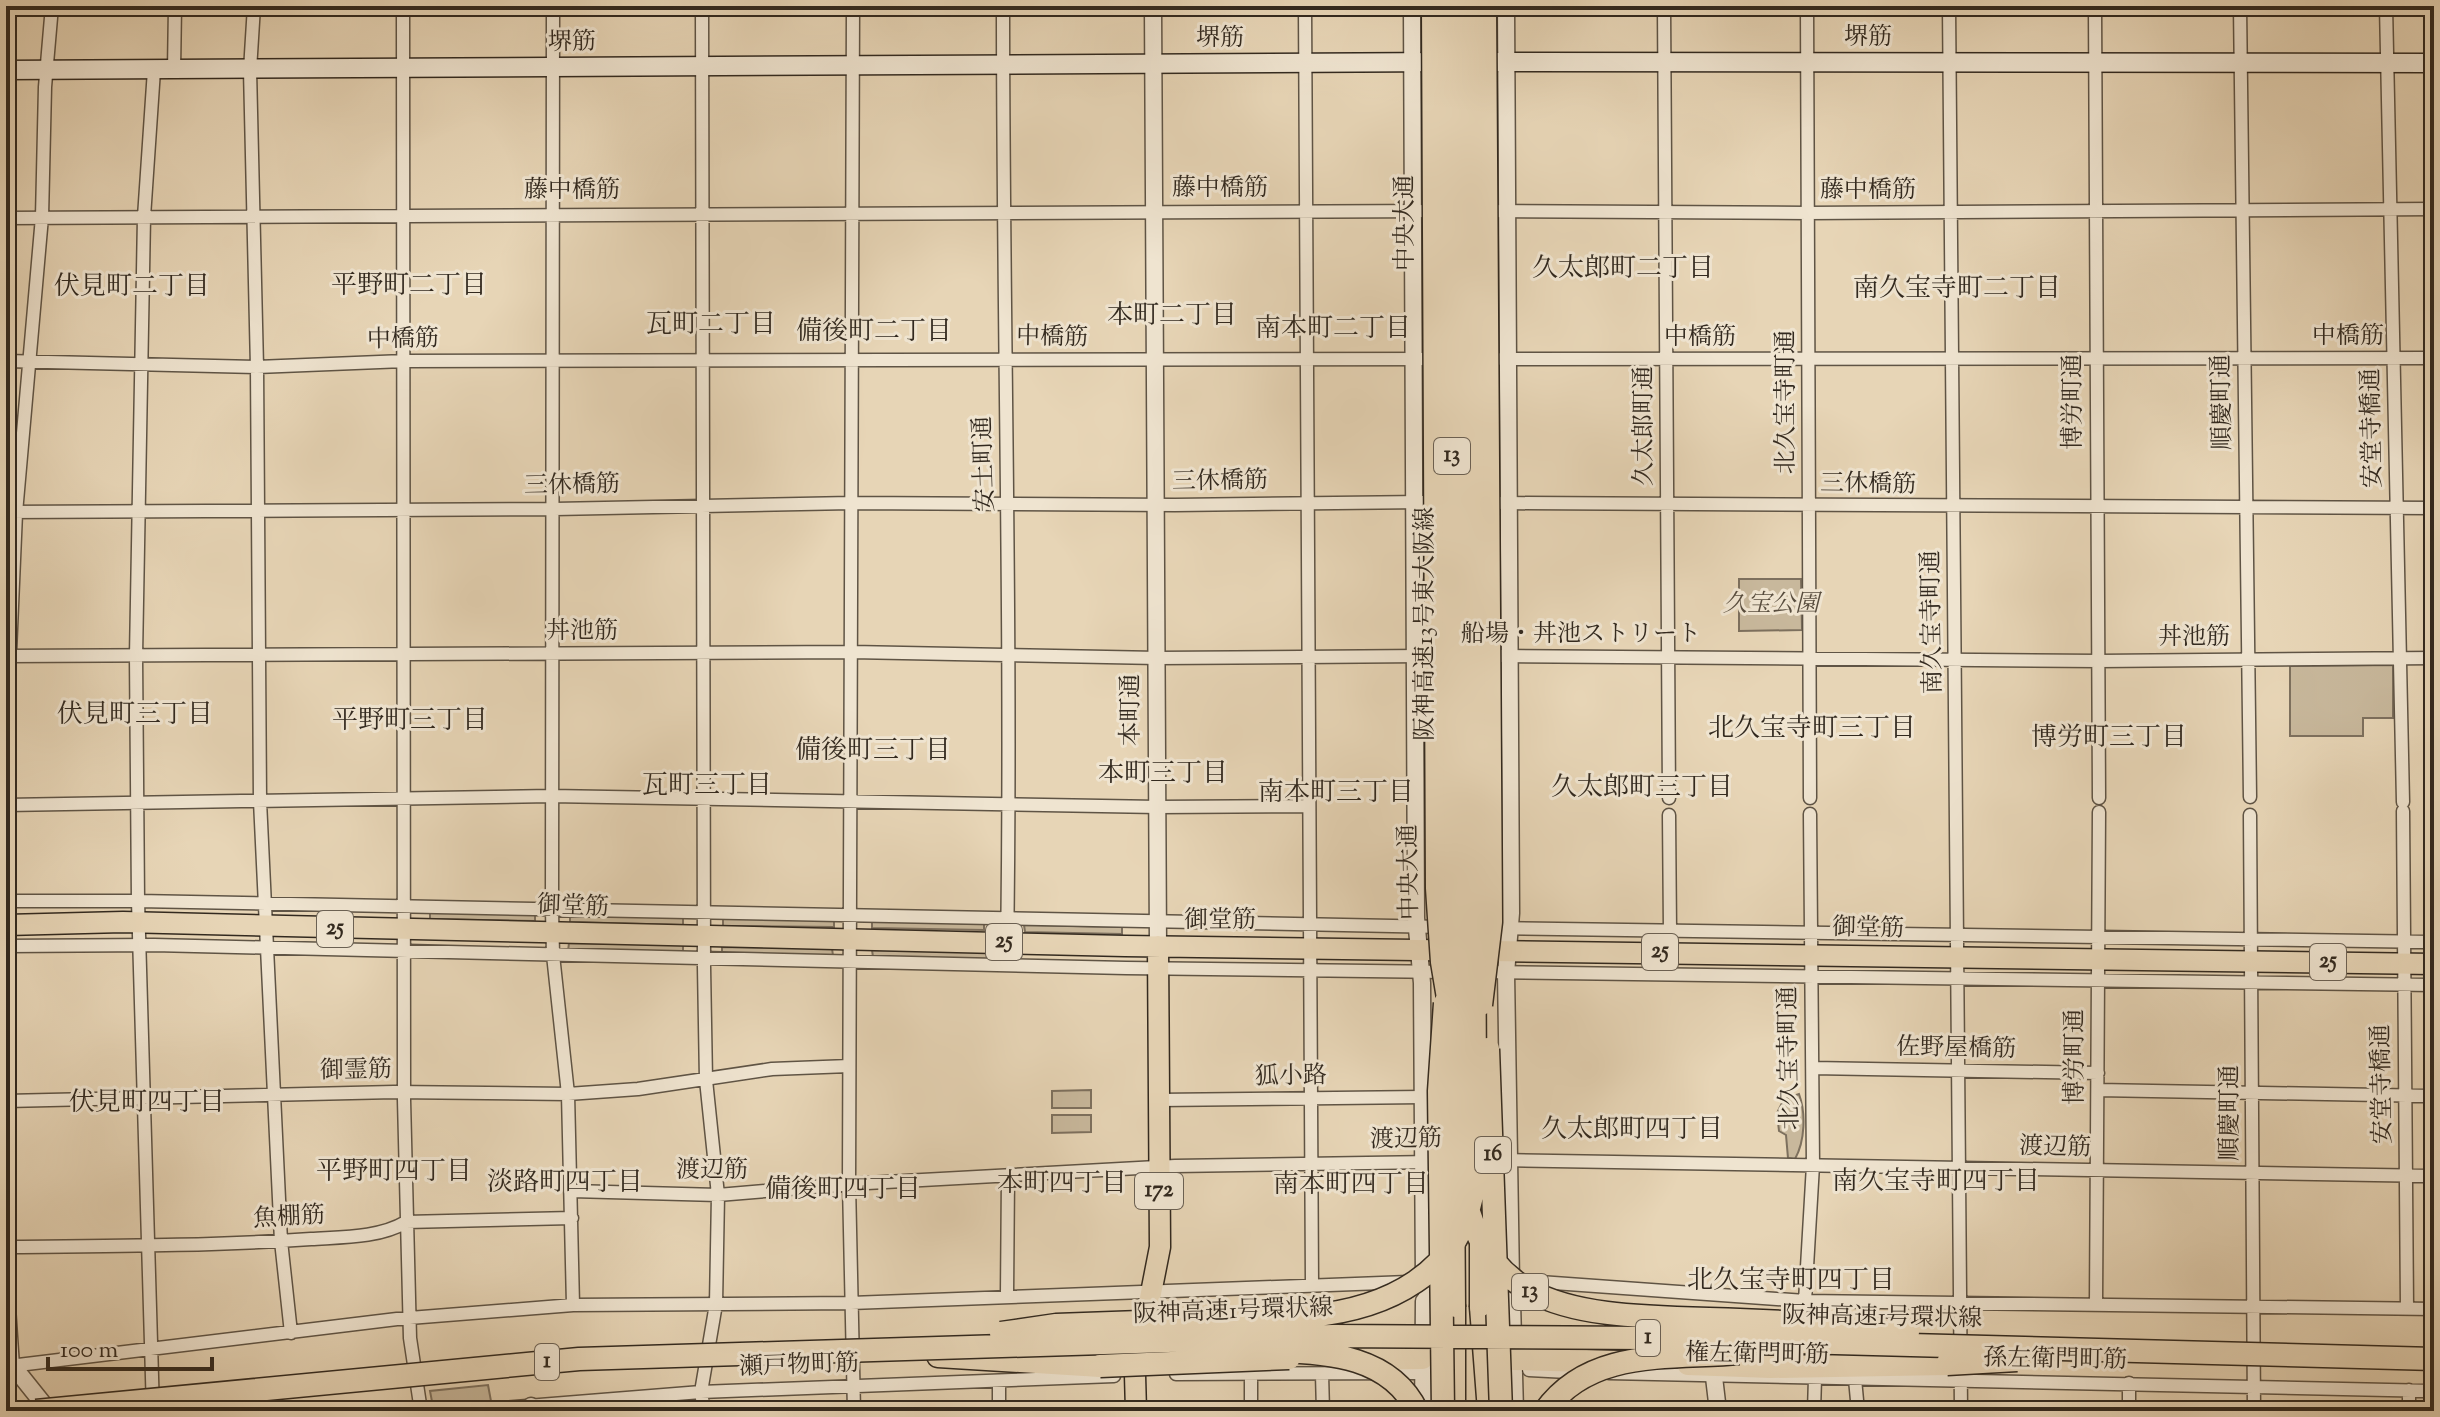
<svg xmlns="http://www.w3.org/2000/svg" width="2440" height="1417" font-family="'Sorts Mill Goudy','Noto Serif JP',serif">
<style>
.green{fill:#c8b89c;stroke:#7d705e;stroke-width:2}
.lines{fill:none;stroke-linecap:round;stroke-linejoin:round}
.minor-casing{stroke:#5f5445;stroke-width:15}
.tertiary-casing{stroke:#5f5445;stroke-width:19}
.secondary-casing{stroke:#32291f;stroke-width:21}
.primary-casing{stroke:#32291f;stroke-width:23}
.trunk-casing{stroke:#32291f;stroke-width:23}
.motorway-casing{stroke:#32291f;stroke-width:25}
.minor{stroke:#efe4d0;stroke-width:12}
.tertiary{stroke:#efe4d0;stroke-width:16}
.secondary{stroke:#efe4d0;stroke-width:18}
.primary{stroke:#e7d5b6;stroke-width:20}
.trunk{stroke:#e7d5b6;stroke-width:20}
.motorway{stroke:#e7d5b6;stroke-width:22}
.primary-bridge-casing{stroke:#32291f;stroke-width:23;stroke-linecap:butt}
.motorway-bridge-casing{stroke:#32291f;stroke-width:25;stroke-linecap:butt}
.primary-bridge{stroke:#e7d5b6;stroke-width:20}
.motorway-bridge{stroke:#e7d5b6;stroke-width:22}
.labels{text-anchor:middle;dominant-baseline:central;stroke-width:6;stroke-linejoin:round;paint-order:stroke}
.shield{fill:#efe4d0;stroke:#6b6154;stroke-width:2}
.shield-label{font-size:22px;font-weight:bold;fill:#32291f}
.street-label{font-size:24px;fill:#32291f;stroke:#efe4d0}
.park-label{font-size:24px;font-style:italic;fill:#584d3e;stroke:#efe4d0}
.neighbourhood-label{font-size:26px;fill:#32291f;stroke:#efe4d0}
</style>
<rect width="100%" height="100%" fill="#e7d5b6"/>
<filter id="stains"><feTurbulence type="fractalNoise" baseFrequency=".0025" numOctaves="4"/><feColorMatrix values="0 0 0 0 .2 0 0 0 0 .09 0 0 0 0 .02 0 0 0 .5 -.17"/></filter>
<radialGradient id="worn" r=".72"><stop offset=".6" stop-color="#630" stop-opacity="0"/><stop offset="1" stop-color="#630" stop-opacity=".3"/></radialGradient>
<path class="green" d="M1739,579H1801L1802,630L1739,631Z
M2393,665V718H2363V736H2290V666Z
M430,911L535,914V921L430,919Z
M570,915L683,917V925L570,922Z
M723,918L834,919V927L723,926Z
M872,921L984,924V930L872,928Z
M1024,925L1122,927V934L1025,932Z
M569,943L683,945V953L568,951Z
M722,947L832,948L833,956L722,954Z
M872,950L989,952L992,956L989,959L873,957Z
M1091,1090V1108H1052V1091Z
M1799,1094C1806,1113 1805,1141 1795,1159L1788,1158L1786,1135L1779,1131L1777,1113L1784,1099Z
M1052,1115H1091V1132L1052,1133Z
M488,1385L491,1401L433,1407L430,1391Z"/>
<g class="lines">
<g class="minor-casing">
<path id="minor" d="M254,6L250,70L257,367L260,801L281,1241L291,1333
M403,6L404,1100L410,1338L421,1411
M553,6L552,910L553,955L568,1094L573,1305
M702,6L704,967L706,1080L718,1195L716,1304L701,1392L704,1411
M853,6L849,1184L854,1411
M1003,6C1003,321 1012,635 1007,950
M1305,6L1312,1285
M1664,6L1669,798
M1807,6L1810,798
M1949,6L1961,1411
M2095,6L2099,798
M2240,6L2250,797
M2386,6L2403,802
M174,70L175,6
M1481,211L1808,213L2434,209
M6,218L1439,211
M1501,359L2434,358
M6,361L257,367L404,361L1439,359
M1501,503L2434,508
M6,512L555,509L851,503L1175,505L1423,502
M6,656L852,652L1158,658L1423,656
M1501,656L2099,661L2434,658
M6,745L16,513L42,217L45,87L52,6
M6,805L551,796L1158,807L1309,806
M2403,811L2407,1308
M1669,815L1670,931
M2250,815L2254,1411
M6,901H138L1442,927
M1485,928L2434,942
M6,946L154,945L1126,968L1446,972
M1481,972L2434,985
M1813,1068L2098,1073
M2098,1090L2434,1096
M1159,1100L1423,1097
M6,1101L394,1092L568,1094L638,1089L772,1069L849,1066
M1502,1160L2434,1176
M572,1191L718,1195L849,1184L1175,1166L1432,1162
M6,1247C108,1246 209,1246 311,1239C342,1237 379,1238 406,1222L572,1218
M6,1263L13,1366
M1526,1281L1805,1301L2434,1309
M1007,1295L1008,1175
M1805,1301L1813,1165L1810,814
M2096,1303L2099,812
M10,1366L397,1319L573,1305L851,1303L1408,1282
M1529,1370L1587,1373
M1251,1371V1411
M1609,1373L2434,1391
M1176,1374L1423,1373
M1322,1374L1323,1411
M1855,1379L1858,1411
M999,1382V1411
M153,1411L138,901L136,656L144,217L154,70
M466,1411L701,1392L1114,1376
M1814,1411L1815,1378
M2129,1411V1383
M2409,1411V1390"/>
</g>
<g class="tertiary-casing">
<path id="tertiary" d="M1153,6L1158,946
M1412,6L1416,918L1422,983L1424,1282L1436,1327
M1512,1302L1515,1411
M1504,1315L1511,1281L1506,973L1511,913L1506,6
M13,1366L49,1411
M1714,1377L1718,1411
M531,1406L533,1411
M1423,1411L1424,1301"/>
</g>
<g class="secondary-casing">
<path id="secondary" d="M1473,62L2434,63
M6,70L1447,62"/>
</g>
<g class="primary-casing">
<path id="primary" d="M1480,1307L1488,1411
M1455,1411V1307"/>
</g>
<g class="trunk-casing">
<path id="trunk" d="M6,925L123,922L1125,946L2434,964
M1136,1411L1135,1375L1160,1247L1158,946"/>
</g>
<g class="motorway-casing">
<path id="motorway" d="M938,1356L1100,1366
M1351,1359L1422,1358
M1513,1359L1622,1362
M1688,1364L1771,1367L1947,1364
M169,1411L206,1399"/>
</g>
<use href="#minor" class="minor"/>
<use href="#tertiary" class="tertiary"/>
<use href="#secondary" class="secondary"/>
<use href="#primary" class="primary"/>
<use href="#trunk" class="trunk"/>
<use href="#motorway" class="motorway"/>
<g class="primary-bridge-casing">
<path id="primary-bridge" d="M1432,6L1436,888L1441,962L1450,1016
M1482,1005L1492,922L1486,6
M1454,1171L1455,1307
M1480,1307V1233"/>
</g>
<g class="motorway-bridge-casing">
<path id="motorway-bridge" d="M1450,6L1457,1130C1463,1309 1558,1315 1709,1319C1776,1321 1842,1324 1908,1332
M1488,1049L1501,1411
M1001,1333L1056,1325L1309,1316C1386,1309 1461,1274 1473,1189C1478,1156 1475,1123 1475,1090L1470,6
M1276,1351C1329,1352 1391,1357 1417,1411
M1947,1364L2017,1360
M1100,1366L1289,1358
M36,1411L579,1359L1333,1336L1649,1338L2434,1359
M1443,1411L1439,1091L1445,1003
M1545,1411C1590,1348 1670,1359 1739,1353"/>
</g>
<use href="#primary-bridge" class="primary-bridge"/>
<use href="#motorway-bridge" class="motorway-bridge"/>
</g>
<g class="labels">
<g class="shield">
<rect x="1434" y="438" width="36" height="36" rx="6"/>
<rect x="317" y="911" width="36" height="36" rx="6"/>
<rect x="986" y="924" width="36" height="36" rx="6"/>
<rect x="1642" y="934" width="36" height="36" rx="6"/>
<rect x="2310" y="944" width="36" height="36" rx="6"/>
<rect x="1475" y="1137" width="36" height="36" rx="6"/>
<rect x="1135" y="1173" width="48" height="36" rx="6"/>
<rect x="1512" y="1274" width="36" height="36" rx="6"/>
<rect x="1636" y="1320" width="24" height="36" rx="6"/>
<rect x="535" y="1344" width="24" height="36" rx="6"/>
</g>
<g class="shield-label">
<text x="1452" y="456">13</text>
<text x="335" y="929">25</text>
<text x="1004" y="942">25</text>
<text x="1660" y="952">25</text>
<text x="2328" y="962">25</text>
<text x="1493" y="1155">16</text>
<text x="1159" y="1191">172</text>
<text x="1530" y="1292">13</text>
<text x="1648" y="1338">1</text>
<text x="547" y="1362">1</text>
</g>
<g class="street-label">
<text x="1868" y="38">堺筋</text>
<text x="1220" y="39">堺筋</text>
<text transform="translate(572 43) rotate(-1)">堺筋</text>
<text x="1220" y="189">藤中橋筋</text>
<text x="572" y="191">藤中橋筋</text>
<text x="1868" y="191">藤中橋筋</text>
<text transform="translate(1406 223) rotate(-90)">中央大通</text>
<text x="2348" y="337">中橋筋</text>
<text transform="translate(1052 338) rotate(1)">中橋筋</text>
<text x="1700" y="338">中橋筋</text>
<text transform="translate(403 340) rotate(-1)">中橋筋</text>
<text transform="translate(1787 402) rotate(-90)">北久宝寺町通</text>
<text transform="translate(2074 402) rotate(-90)">博労町通</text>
<text transform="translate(2223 402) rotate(-91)">順慶町通</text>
<text transform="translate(1645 426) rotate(-90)">久太郎町通</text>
<text transform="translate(2373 428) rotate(-91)">安堂寺橋通</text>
<text transform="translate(985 464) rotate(-92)">安土町通</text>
<text transform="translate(1220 482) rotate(-1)">三休橋筋</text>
<text transform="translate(1868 485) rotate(1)">三休橋筋</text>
<text transform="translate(572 486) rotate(-1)">三休橋筋</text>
<text transform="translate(1933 622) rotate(-91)">南久宝寺町通</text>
<text transform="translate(1426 624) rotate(-90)">阪神高速13号東大阪線</text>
<text x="582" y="632">丼池筋</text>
<text x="1581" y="635">船場・丼池ストリート</text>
<text x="2194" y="638">丼池筋</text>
<text transform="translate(1132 710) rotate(-90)">本町通</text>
<text transform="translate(1410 872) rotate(-91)">中央大通</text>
<text transform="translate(573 907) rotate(2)">御堂筋</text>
<text x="1220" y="921">御堂筋</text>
<text transform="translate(1868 929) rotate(1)">御堂筋</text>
<text transform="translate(1956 1049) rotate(1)">佐野屋橋筋</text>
<text transform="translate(2076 1057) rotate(-90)">博労町通</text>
<text transform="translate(1790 1058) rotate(-91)">北久宝寺町通</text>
<text transform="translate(356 1071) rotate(-1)">御霊筋</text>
<text transform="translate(1291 1077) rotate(-1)">狐小路</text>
<text transform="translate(2383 1084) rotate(-91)">安堂寺橋通</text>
<text transform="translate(2231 1113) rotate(-90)">順慶町通</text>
<text transform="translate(1406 1140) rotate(-1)">渡辺筋</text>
<text transform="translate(2055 1148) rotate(1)">渡辺筋</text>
<text x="712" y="1171">渡辺筋</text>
<text transform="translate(289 1218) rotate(-3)">魚棚筋</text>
<text transform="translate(1233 1312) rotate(-2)">阪神高速1号環状線</text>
<text transform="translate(1882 1318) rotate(1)">阪神高速1号環状線</text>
<text transform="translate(1757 1355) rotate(1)">権左衛門町筋</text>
<text transform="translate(2055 1360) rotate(1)">孫左衛門町筋</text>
<text transform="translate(799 1366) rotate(-2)">瀬戸物町筋</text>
</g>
<g class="park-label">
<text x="1771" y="605">久宝公園</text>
</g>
<g class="neighbourhood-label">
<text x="1623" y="269">久太郎町二丁目</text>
<text x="409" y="286">平野町二丁目</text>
<text x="132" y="287">伏見町二丁目</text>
<text x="1957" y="289">南久宝寺町二丁目</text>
<text x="1172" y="316">本町二丁目</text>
<text x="711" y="325">瓦町二丁目</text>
<text x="1333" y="329">南本町二丁目</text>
<text x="874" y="332">備後町二丁目</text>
<text x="135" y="715">伏見町三丁目</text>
<text x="410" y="721">平野町三丁目</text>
<text x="1812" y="729">北久宝寺町三丁目</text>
<text x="2109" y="738">博労町三丁目</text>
<text x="873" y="751">備後町三丁目</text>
<text x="1163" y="774">本町三丁目</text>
<text x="707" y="786">瓦町三丁目</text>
<text x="1642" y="788">久太郎町三丁目</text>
<text x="1336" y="793">南本町三丁目</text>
<text x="147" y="1103">伏見町四丁目</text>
<text x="1632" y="1130">久太郎町四丁目</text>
<text x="394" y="1172">平野町四丁目</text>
<text x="1936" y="1182">南久宝寺町四丁目</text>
<text x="565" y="1183">淡路町四丁目</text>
<text x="1062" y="1184">本町四丁目</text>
<text x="1351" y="1185">南本町四丁目</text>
<text x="843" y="1190">備後町四丁目</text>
<text x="1791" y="1281">北久宝寺町四丁目</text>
</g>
</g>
<rect width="2440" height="1417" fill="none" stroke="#e7d5b6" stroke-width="32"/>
<rect x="8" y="8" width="2424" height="1401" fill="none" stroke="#32291f" stroke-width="4"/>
<rect x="16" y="16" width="2408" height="1385" fill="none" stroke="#32291f" stroke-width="2"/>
<path d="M48 1357v12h164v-12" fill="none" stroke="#32291f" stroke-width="4"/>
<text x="60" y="1357" font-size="24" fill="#32291f" stroke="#efe4d0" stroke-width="6" paint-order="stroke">100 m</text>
<rect width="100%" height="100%" filter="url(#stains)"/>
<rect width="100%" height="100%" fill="url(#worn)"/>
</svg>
